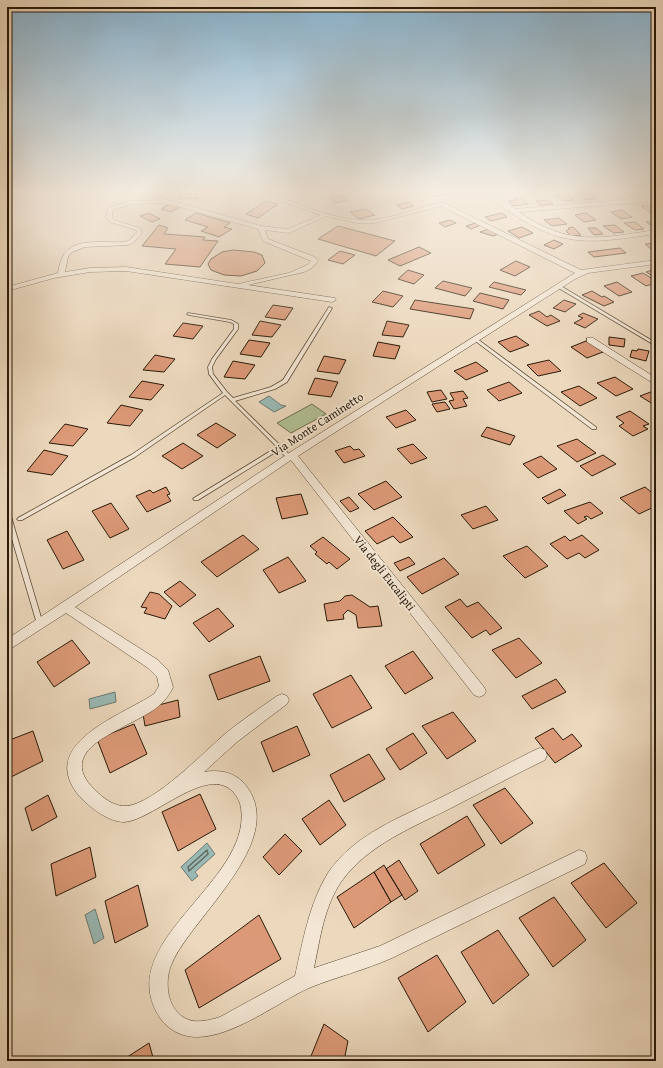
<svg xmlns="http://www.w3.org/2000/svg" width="663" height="1068" font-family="'Gentium Book Plus',serif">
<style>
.green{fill:#b2c095;stroke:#6e6d4e}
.water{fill:#99b9b5;stroke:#6c7970}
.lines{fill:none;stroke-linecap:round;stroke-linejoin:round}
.shore{stroke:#616a5e;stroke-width:1.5}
.building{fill:#dc9977;stroke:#291a08}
.service-casing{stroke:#5a4a35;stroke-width:1.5}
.minor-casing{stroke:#5a4a35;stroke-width:1}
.service{fill:#f3e6d4;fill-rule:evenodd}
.minor{fill:#f3e6d4;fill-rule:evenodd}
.labels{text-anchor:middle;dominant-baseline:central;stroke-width:3.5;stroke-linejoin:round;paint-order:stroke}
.street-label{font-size:12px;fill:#291a08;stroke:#f3e6d4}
</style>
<rect width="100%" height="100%" fill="#ecd8bd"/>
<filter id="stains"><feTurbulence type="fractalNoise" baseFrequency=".005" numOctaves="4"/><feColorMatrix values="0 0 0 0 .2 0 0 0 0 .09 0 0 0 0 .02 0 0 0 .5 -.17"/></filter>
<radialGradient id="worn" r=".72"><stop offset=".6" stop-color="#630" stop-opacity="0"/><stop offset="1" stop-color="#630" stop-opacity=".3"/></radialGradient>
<path class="green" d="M312,404L326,414L291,433L277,423Z"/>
<path class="water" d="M269,396L281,405L286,406L274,412L259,402Z
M115,692L116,702L90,709L89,699Z
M207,843L215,854L195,872L198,876L192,881L181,867Z
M95,909L104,938L94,944L85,915Z"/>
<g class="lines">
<path class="shore" d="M207,850L208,854L189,871L188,867Z"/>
</g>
<path class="building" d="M433,192H456L435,197L430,193Z
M588,192L597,198L586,200L577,193Z
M624,192H637L640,194L630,196Z
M196,193L198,198L179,199L178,194Z
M565,193L574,200L563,201L555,195Z
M342,195L348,200L335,203L329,197Z
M514,198H522L528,204L513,206L508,201L516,200Z
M548,200L553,204L540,205L536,201Z
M266,201L278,204L258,218L246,214Z
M409,202L414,206L402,209L397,205Z
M170,204L180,207L171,212L161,209Z
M651,205L656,208V212L651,213L641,206Z
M366,209L375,215L359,219L350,212Z
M622,210L632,217L621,219L611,212Z
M149,213L160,219L152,222L140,216Z
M196,213L230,223L224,227L232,229L219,237L201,231L208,227L185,220Z
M502,213L507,217L491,221L485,217Z
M586,213L596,220L584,222L575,215Z
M559,218L567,224L552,226L544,220Z
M450,220L456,223L445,227L439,223Z
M656,221V228L646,222Z
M635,222L644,229L635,230L624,223Z
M476,223L481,225L471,229L466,226Z
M159,225L168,228L164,234L205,237L203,240L218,241L200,267L165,264L176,249L142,246Z
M615,225L624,232L614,233L603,226Z
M338,226L395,241L376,256L318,239Z
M522,227L533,233L519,238L508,231Z
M573,227L581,235L571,236L566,231L569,229L568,228Z
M588,228H596L603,234L594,235Z
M489,229L498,234L493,236L480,232Z
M554,240L563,244L554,249L544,245Z
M656,243V248L651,249L645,244Z
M419,247L431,253L400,266L388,260Z
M620,248L626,253L594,257L588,252Z
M233,250L254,252L262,255L265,263L257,271L241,276L224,275L211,270L208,264L211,259L222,252Z
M340,251L355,255L343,264L328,260Z
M516,261L530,267L515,276L500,270Z
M656,269V278L646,272Z
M408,270L424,275L414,284L398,279Z
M643,273L656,281V283L646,286L631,276Z
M443,281L472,288L465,296L435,288Z
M494,282L526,290L521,295L489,287Z
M617,282L632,292L619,296L604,286Z
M383,291L403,296L393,307L372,302Z
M592,291L602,297L604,296L614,302L604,306L582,295Z
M480,293L509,300L503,309L473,301Z
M415,300L474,309L470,319L410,309Z
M564,300L576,304L565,312L553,308Z
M273,305L293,308L285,320L265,317Z
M539,311L547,317L551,315L560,321L547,326L529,315Z
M583,313L598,319L585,328L574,323L583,318L578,316Z
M260,321L281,325L272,337L252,335Z
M387,321L409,325L403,337L382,335Z
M183,323L203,326L193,339L173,336Z
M516,336L529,345L510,352L498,342Z
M609,337L625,339L624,347L609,345Z
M249,340L270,343L261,357L240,354Z
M586,341L603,352L587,358L571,347Z
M378,342L400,346L395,359L373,356Z
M638,349L649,351L646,361L630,357L632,350L637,351Z
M155,355L175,359L164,372L143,370Z
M324,356L346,360L339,374L317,371Z
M549,360L561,371L538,376L527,365Z
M233,361L255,365L245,379L224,377Z
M476,362L488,371L466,380L454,371Z
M615,377L633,389L616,396L597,383Z
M315,378L338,382L331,397L308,394Z
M142,381L164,385L151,400L129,397Z
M509,382L522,393L499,401L487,390Z
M579,386L597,398L580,406L561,392Z
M441,390L447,399L432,402L427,392Z
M656,390V406L640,396Z
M463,391L468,398L463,399L467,406L454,409L449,401L454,400L450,393Z
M445,402L450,409L437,412L432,404Z
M121,405L143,410L130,426L107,423Z
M406,410L416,420L396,428L386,417Z
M630,411L649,424L643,426L648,429L633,436L619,426L624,423L616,417Z
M216,423L236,435L217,448L197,435Z
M65,424L88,429L73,446L49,443Z
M487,427L515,436L510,445L481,436Z
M577,439L596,453L577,462L557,446Z
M183,443L203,456L182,469L162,456Z
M413,444L427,458L411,464L397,449Z
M350,446L354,450L359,449L365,456L344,463L335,451Z
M44,450L68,456L52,475L27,471Z
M603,455L616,464L592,476L580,466Z
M541,456L557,469L538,478L523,464Z
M386,481L402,497L374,510L358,494Z
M166,487L170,494L167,495L171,501L147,512L136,496L150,490L153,493Z
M645,487L656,496V506L639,514L620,498Z
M560,489L566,495L548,504L542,498Z
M301,494L308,514L282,519L276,498Z
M349,497L359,508L350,512L340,501Z
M590,502L603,513L591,519L587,516L584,517L587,519L578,524L564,511Z
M111,503L129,529L110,538L92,511Z
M486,506L498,520L473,529L461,515Z
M393,517L413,537L400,543L393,536L377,544L365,531Z
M67,531L84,560L63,569L47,540Z
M243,535L259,549L217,577L201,562Z
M582,535L599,550L585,558L579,553L567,559L550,544L565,536L570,541Z
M323,537L350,559L337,569L329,562L327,564L315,554L317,552L310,546Z
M527,546L548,566L525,578L503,556Z
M288,557L306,581L279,593L263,570Z
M409,557L415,564L400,571L394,563Z
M444,558L459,574L422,594L407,577Z
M180,581L196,595L180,607L164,592Z
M150,592L159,594L172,606L165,619L144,613L147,608L141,607Z
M352,595L370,607L378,606L382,626L358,628L356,615L348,610L343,615L344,619L327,621L324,604L340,601L345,596Z
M460,599L467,607L478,602L502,628L490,635L486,630L472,638L445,607Z
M218,608L234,626L209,642L193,623Z
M519,638L542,663L516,678L492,650Z
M72,640L90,663L54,687L37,662Z
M413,651L433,678L405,694L385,666Z
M260,656L270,681L218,700L209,675Z
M351,675L372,708L332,728L313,694Z
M556,679L566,692L532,709L522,696Z
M178,700L180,717L145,726L143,714L147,708Z
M453,712L476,741L447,759L422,726Z
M134,724L147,754L110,773L97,739Z
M297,726L310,755L273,772L261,742Z
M553,728L563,740L572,734L582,746L555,763L535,738Z
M33,731L43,761L7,779V741Z
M413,733L427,753L400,770L386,749Z
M369,754L385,779L344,802L330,775Z
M505,788L533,823L501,844L473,805Z
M200,794L216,829L178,851L162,812Z
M48,795L57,817L32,831L25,808Z
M329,800L346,825L320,845L302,819Z
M467,816L485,845L438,874L420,844Z
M285,834L302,851L279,875L263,857Z
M90,847L96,877L56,896L51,864Z
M399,860L418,891L405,900L386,869Z
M604,863L637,903L606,928L571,883Z
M384,865L402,895L391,902L374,872Z
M374,872L391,902L354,928L337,897Z
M138,885L148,926L115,943L105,901Z
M554,897L586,940L553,967L519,918Z
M259,915L281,959L199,1008L185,970Z
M498,930L529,975L493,1004L461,952Z
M437,955L466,1002L428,1032L398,978Z
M324,1024L348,1041L344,1061H309Z
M149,1043L154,1061H121Z"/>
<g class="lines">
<g class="service-casing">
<path id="service" d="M10,192H15L7,195V193Z
M110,192H122L158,196L163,197L164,201L161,202L160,199L158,198Z
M557,285H559L656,343V346L557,287Z
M329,307L332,308L287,382L275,389L235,401L291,456V458H287L279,450L198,500H194L193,499L194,498L277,447L225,395L135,457L22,520H18L17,519L18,518L131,455L223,393L209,374L208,367L212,359L234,329V324L230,322L189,315L187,314L188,313L231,320L238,324V329L216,359L212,367L213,374L227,392L233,398L271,387L283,380Z
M474,338H476L596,427V429H592L474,340Z
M7,511L10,513L43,624L42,626L40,627L38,626L37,624L7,522Z"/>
</g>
<g class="minor-casing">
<path id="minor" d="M264,192H271L273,195C303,205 336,221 368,220C393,219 418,208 442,202L581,270L656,260V264L588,273L575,279L298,456L484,687L486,691L484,695L479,697L474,695L291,460L75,607L158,660L168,670L173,687C171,692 167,698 163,702C146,721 91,735 83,759C79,771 86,781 94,789C103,798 114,807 127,806C155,803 204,752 226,733C242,720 260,708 277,696L282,694L287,696L289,700L287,704L237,742L204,772C221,769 237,773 247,787C287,842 192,917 172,963C163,982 167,1016 193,1021C202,1022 211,1020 220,1017L295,976C303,941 309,904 328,873C353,835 401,817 440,798C472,782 503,766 535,750L540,748L545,750L547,755L545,760C514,775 484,791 453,807C414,827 368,844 341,882C324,907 320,939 314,968L380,946L579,850L585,852L587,858L585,864L392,958C365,970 336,977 309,988C270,1005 197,1068 160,1018C110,942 252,883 241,808C240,802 238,798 234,793C208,762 152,822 123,822C107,821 91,808 80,797C35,744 121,716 154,694L159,686L157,677L148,668L66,613L7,651V639L289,453L575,273L441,206L375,223H357L326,216L289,233L265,230L268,239L315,257L318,261L312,268L304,272L248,285L335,298L336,300L332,302L126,271L90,272L54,278L7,291V287L58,273C62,241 82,242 109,242C115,242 122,243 128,241C131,239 134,235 137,232L136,230L110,222L106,217L108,208L128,201L169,200L261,226L288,229L321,215L269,197ZM156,203L169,204L258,229L263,241L311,261L307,265L289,273L238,284L126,267L90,268L65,272L68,257L72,252L85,247L128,245L134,242L142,233L140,228L114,220L112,217L113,210L128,205Z
M483,192H490L515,209L656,197V201L519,212C569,247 600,238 656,230V234C596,242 566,250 513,214C503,207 492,200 483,192Z
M587,338H593L656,378V385L587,342Z"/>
</g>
<use href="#service" class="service"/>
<use href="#minor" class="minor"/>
</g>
<linearGradient id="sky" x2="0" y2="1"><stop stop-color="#88b6d4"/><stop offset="0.56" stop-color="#f6ede1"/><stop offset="1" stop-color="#f6ede1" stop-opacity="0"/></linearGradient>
<rect width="663" height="342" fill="url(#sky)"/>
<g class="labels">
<g class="street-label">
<text transform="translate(317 424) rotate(-33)">Via Monte Caminetto</text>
<text transform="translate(385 573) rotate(52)">Via degli Eucalipti</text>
</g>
</g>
<rect width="663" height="1068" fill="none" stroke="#ecd8bd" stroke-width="24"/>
<rect x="8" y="8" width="647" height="1052" fill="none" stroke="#291a08" stroke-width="2"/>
<rect x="12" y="12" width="639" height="1044" fill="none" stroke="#291a08"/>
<rect width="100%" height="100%" filter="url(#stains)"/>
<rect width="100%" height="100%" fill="url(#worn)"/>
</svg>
